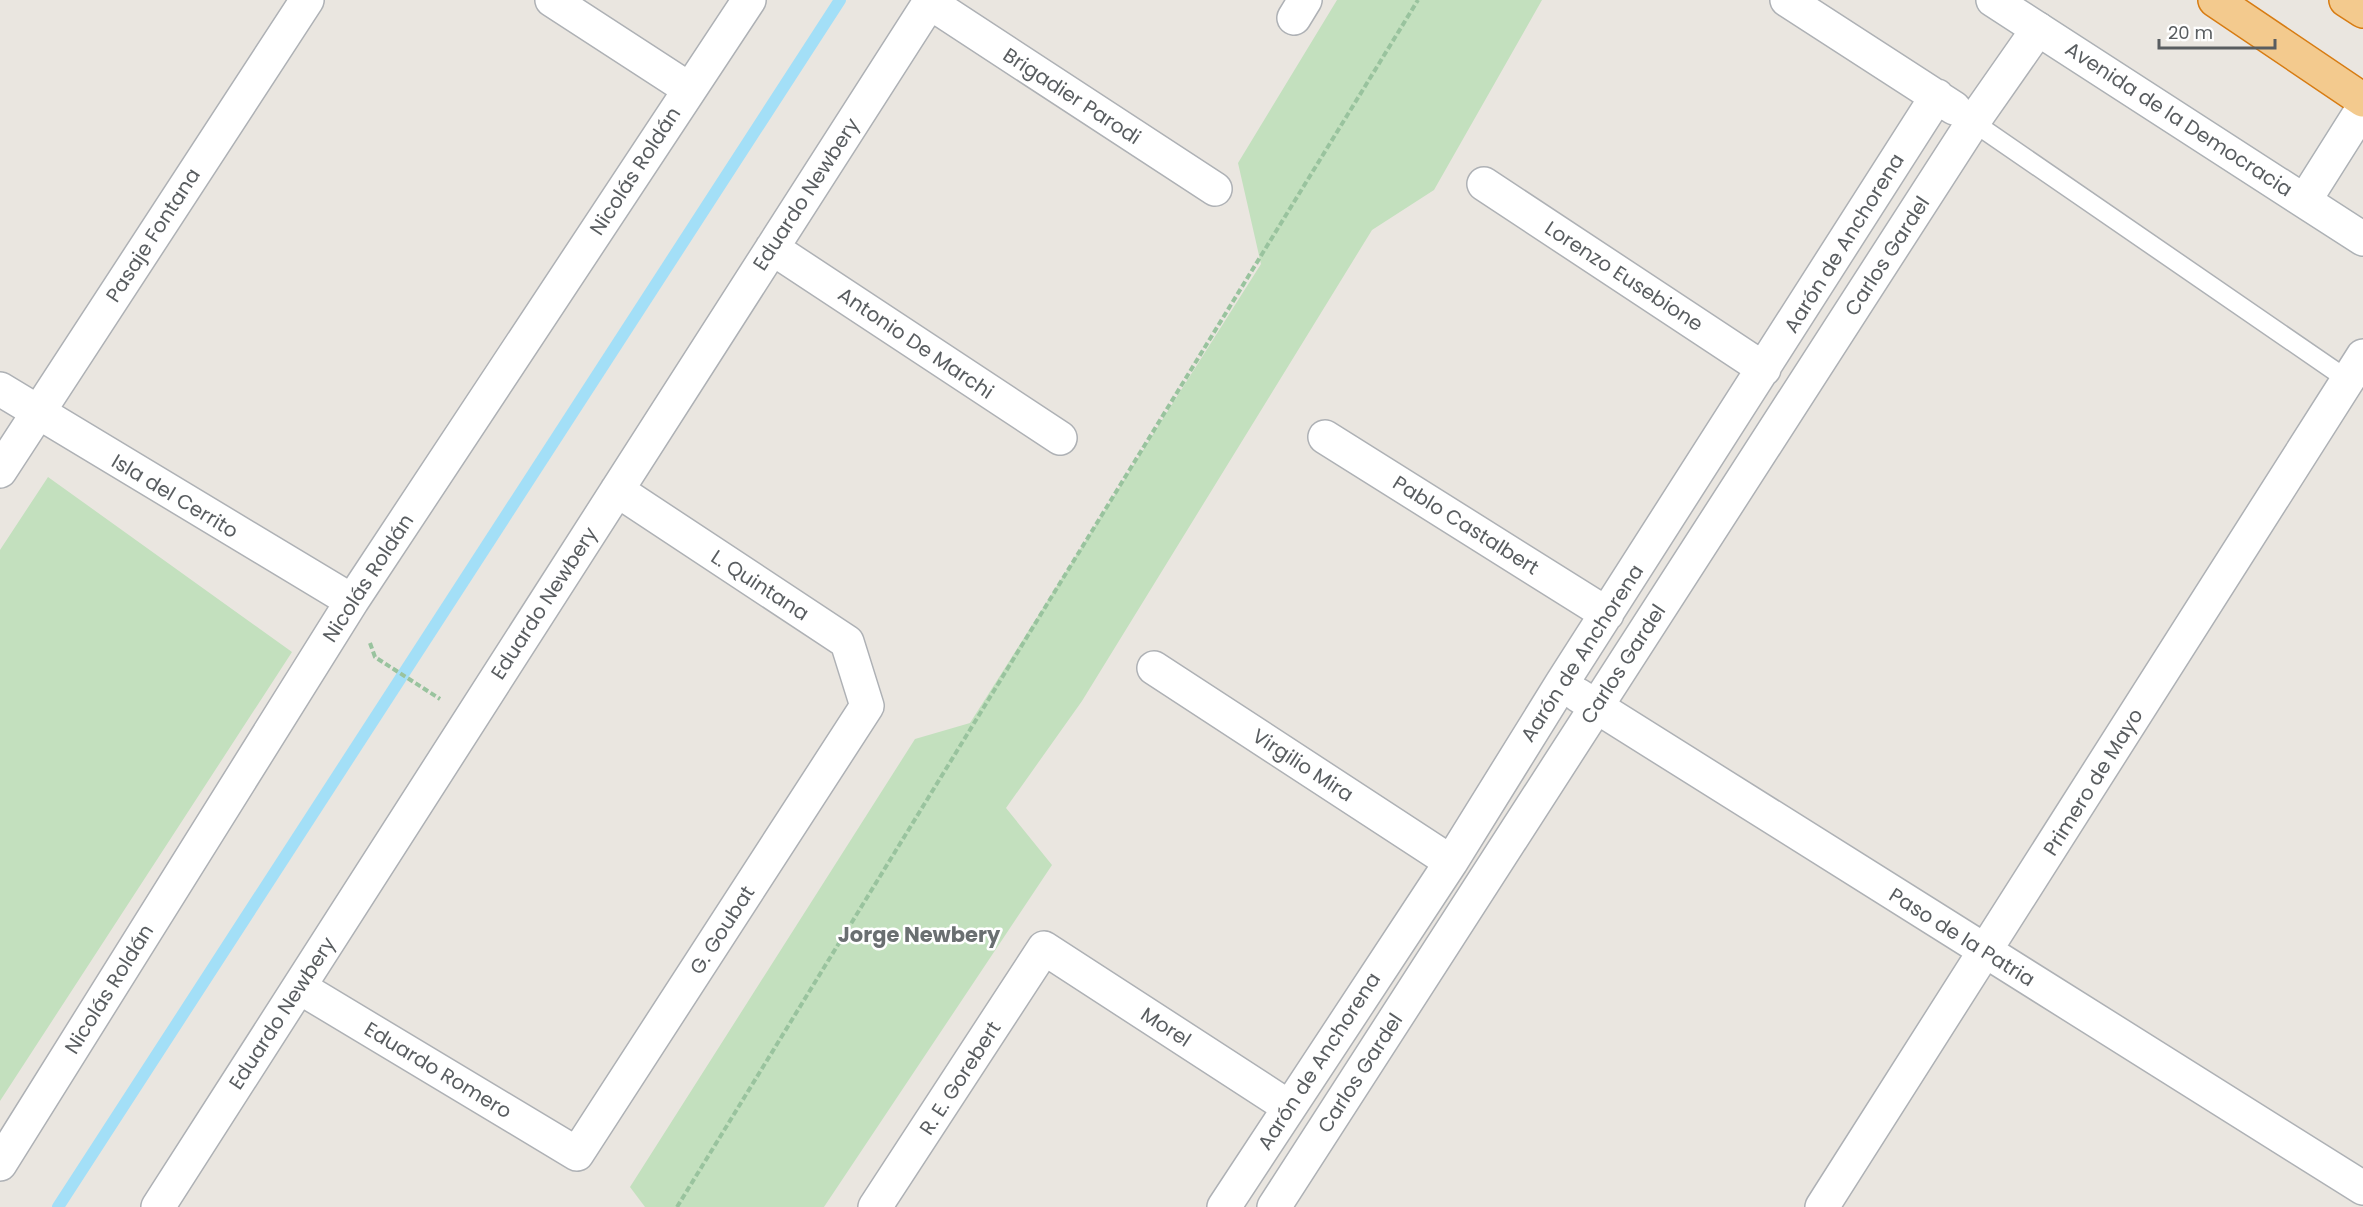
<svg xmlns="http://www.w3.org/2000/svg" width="2363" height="1207" font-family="Poppins,sans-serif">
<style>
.green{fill:#c3e0be}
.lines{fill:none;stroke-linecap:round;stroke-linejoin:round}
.stream{stroke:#a3dff7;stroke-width:12}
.lane-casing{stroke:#aeb1b5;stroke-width:21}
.street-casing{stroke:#aeb1b5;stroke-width:36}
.secondary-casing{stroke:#adb1b5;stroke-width:36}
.highway-casing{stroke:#d77c13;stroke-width:36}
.path{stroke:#99c39e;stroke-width:4;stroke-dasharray:6 3;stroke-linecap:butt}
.lane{stroke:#fff;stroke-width:18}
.street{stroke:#fff;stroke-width:33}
.secondary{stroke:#fff;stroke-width:33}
.highway{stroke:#f3ca8e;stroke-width:33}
.labels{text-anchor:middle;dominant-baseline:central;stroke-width:5;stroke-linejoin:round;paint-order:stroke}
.street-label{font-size:20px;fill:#595d60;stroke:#fff}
.neighbourhood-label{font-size:21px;font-weight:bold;fill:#6a6f71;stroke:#fff}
</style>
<rect width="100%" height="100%" fill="#eae6e0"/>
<path class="green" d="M1337,0H1542L1434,190L1372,230L1082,701L1006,808L1052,865L824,1207H645L630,1187L915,739L970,723L1261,264L1238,163Z
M48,477L292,652L0,1101V550Z"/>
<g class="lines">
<path class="stream" d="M58,1207L840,0"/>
<g class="lane-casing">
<path id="lane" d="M1973,122L2348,380"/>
</g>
<g class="street-casing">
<path id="street" d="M552,0L689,89
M1787,0L1954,108
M929,2L1215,189
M1294,18L1305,0
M1484,184L1764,369
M772,248L1060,438
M0,389L352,601
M1325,437L1607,614
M0,471L307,0
M1154,668L1451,862
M1578,695L2363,1188
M299,987L577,1154L867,706L847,642L617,490
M0,1164L352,601L749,0
M158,1207L931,0
M875,1207L1044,948L1289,1107
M1224,1207L1451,862L1562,683L1937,96
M1274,1207L1973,122L2038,29
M1822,1207L2363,356"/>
</g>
<g class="secondary-casing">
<path id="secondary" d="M1993,0L2363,239
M2305,200L2363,108"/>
</g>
<g class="highway-casing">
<path id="highway" d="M2215,0L2363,100
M2346,0L2363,11"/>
</g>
<path class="path" d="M370,643L375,657L440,699
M677,1207L1418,0"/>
<use href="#lane" class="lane"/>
<use href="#street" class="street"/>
<use href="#secondary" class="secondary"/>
<use href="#highway" class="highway"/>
</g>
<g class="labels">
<g class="street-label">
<text transform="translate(1072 96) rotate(33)">Brigadier Parodi</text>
<text transform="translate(2179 119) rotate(33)">Avenida de la Democracia</text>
<text transform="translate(635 171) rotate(-57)">Nicolás Roldán</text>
<text transform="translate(806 194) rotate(-57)">Eduardo Newbery</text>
<text transform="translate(153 235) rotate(-57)">Pasaje Fontana</text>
<text transform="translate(1844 243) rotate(-58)">Aarón de Anchorena</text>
<text transform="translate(1887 256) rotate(-57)">Carlos Gardel</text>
<text transform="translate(1624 276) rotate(33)">Lorenzo Eusebione</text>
<text transform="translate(916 343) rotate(34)">Antonio De Marchi</text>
<text transform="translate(175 496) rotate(31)">Isla del Cerrito</text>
<text transform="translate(1466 525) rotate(32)">Pablo Castalbert</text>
<text transform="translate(368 578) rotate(-57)">Nicolás Roldán</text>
<text transform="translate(760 585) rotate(33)">L. Quintana</text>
<text transform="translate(544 603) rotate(-57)">Eduardo Newbery</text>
<text transform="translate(1582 653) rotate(-57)">Aarón de Anchorena</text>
<text transform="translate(1623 664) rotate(-57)">Carlos Gardel</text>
<text transform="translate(1303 765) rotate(33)">Virgilio Mira</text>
<text transform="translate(2093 782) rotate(-58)">Primero de Mayo</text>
<text transform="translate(722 930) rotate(-57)">G. Goubat</text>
<text transform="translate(1962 937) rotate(32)">Paso de la Patria</text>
<text transform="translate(109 989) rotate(-58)">Nicolás Roldán</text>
<text transform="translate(282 1013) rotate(-57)">Eduardo Newbery</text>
<text transform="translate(1166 1027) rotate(33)">Morel</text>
<text transform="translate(1319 1061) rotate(-57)">Aarón de Anchorena</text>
<text transform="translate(438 1070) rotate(31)">Eduardo Romero</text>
<text transform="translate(1360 1073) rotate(-57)">Carlos Gardel</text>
<text transform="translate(960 1078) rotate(-57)">R. E. Gorebert</text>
</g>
<g class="neighbourhood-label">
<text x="919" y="934">Jorge Newbery</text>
</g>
</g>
<path d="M2159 39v9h116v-9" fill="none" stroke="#595d60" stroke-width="3"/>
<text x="2168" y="39" font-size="18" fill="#595d60" stroke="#ffffff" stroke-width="4.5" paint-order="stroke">20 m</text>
</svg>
